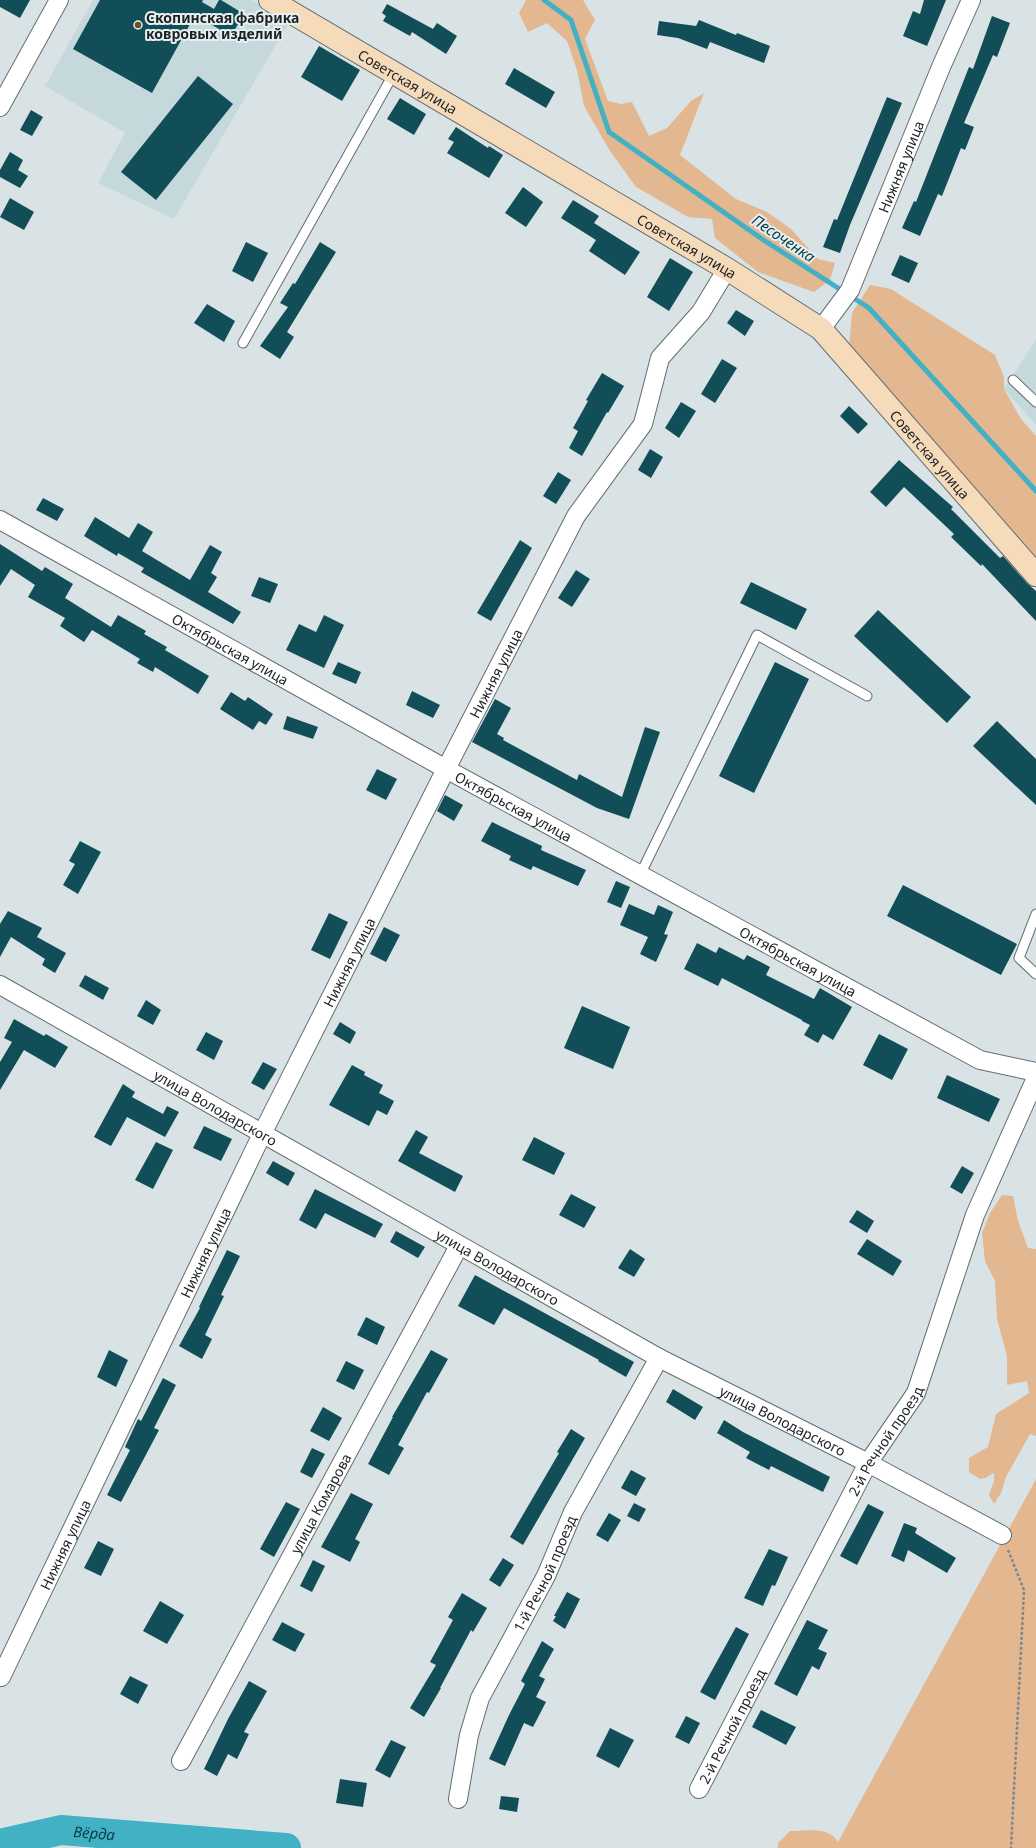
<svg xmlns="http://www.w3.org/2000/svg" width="1036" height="1848" font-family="'Noto Sans',sans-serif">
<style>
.built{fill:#c5d9dd}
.green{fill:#e3b78f}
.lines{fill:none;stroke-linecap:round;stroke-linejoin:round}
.stream{stroke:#43b1c4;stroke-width:5}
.river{stroke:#43b1c4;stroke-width:30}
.building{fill:#124e58}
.lane-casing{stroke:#646d6f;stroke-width:11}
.street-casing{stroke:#646d6f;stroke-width:20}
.secondary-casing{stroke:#646d6f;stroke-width:24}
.path{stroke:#808789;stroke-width:2.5;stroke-dasharray:3 2;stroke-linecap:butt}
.lane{stroke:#fff;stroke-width:9}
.street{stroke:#fff;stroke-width:18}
.secondary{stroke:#f6dbbb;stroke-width:22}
.poi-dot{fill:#714c28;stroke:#e6f0f2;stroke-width:1.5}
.labels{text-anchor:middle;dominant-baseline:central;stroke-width:4;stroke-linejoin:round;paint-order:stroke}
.poi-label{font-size:14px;font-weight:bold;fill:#1d2122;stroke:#e6f0f2;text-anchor:start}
.street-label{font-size:14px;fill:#1d2122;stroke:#e6f0f2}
.water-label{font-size:15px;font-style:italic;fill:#083c44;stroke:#e6f0f2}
</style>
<rect width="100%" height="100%" fill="#d9e3e5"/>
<path class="built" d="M93,0H252L290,21L174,219L98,183L125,133L45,86Z
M1036,339V425L1004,389Z"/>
<path class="green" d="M526,0H583L595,20L585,39L608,101L621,104L632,102L649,136L667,128L691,101L704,93L680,155L736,199L767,212L791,229L818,259L835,263L830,280L814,292L758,272L715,238L712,219L688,217L636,187L610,151L584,106L577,70L567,41L547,23L528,32L519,13Z
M870,285L891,289L995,355L1004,377V389L1021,419L1036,436V559L849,347L852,313Z
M1002,1195L1013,1196L1018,1221L1028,1248L1036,1249V1436L1030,1434L1006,1477L1001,1493L994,1504L989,1495L994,1481V1473L985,1478L980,1479L969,1472V1458L988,1447L996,1414L1029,1393L1027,1381L1007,1385V1356L997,1319L995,1281L985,1261L982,1233L990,1213Z
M1036,1479V1848H778V1843L790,1831C807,1831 829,1826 838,1842Z"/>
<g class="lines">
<path class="stream" d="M544,0L571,20L609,132L762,239L869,308L1036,491"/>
<path class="river" id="s1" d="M0,1844L61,1830L286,1848"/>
</g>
<path class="building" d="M0,0H30L20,18L0,7Z
M100,0H203L202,2L214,9L219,0H221L244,14L231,36L195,15L152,93L73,49Z
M924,0H946L927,46L903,36L913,11L920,14Z
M387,4L433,29L437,23L457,36L446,54L412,32L410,36L383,21L386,16L382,13Z
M992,16L1010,23L997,57L993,55L964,123L974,127L965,150L961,148L942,196L938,194L920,236L902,228L914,201L916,202L969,67L973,69Z
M699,20L736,35L737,33L770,46L764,63L710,42L707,49L678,38L657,35L659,21L696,26Z
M319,46L360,70L342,101L301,77Z
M514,68L555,92L546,108L505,84Z
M198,76L233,104L156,200L121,172Z
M887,97L902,103L850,225L840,253L823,247L834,219L837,220Z
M400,98L426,114L414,135L387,119Z
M31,110L43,117L32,136L20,130Z
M456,127L488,148L489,146L503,155L489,178L447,153L454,142L448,139Z
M10,152L23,160L18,170L28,176L20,188L0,177V170Z
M523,187L543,202L526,227L505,213Z
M10,198L34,212L24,230L0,217Z
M573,200L599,216L594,223L640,252L625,275L589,251L596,240L561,218Z
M246,242L268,253L253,282L232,271Z
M320,242L336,252L287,332L294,337L280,359L260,346L288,307L280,303L293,283L295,284Z
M900,255L918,263L909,283L891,275Z
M670,258L693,272L669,311L647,297Z
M207,304L235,321L224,342L194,323Z
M736,310L754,321L745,336L727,323Z
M722,359L737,368L715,403L701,394Z
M602,373L624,386L608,413L607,412L582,456L569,448L578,431L573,428L588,401L586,400Z
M681,402L696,411L679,438L665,428Z
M849,406L868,424L858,434L840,416Z
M650,449L663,457L651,478L638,470Z
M899,460L953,507L951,509L1000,558L1003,556L1027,583L1036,591V621L982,564L981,566L951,537L954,534L904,487L886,507L870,492Z
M558,472L571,480L556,504L543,496Z
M43,498L64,509L57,521L36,510Z
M95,517L129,538L138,523L153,532L142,551L190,580L210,545L222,552L211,573L217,577L208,592L241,612L233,624L141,572L144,568L118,553L117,556L84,536Z
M520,540L532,548L491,621L477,613Z
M0,544L42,571L45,567L73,584L65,598L111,627L118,615L146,631L144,634L167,647L165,650L209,676L198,694L155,667L153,672L137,663L140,659L92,630L84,642L60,626L65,618L28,597L35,585L11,569L0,586Z
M576,570L590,579L572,607L558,598Z
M259,577L278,584L270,603L251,596Z
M751,582L807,609L796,630L740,603Z
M878,610L971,697L947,723L854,636Z
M324,615L344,625L324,668L286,650L299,624L316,632Z
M338,662L361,672L356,684L332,674Z
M775,662L809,679L754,793L719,776Z
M412,691L440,705L433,718L406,705Z
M231,692L245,701L248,697L273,714L266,725L259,721L253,730L220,709Z
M495,699L511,708L497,734L504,738L503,740L577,780L579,774L622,797L645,727L660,732L629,819L597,808L472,742Z
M287,716L318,727L313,739L283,729Z
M997,721L1036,759V805L973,746Z
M377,769L397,779L386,800L366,790Z
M445,795L463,805L454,821L437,811Z
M492,822L542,846L541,850L586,870L578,886L533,866L531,870L509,860L511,856L481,841Z
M80,841L101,852L78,894L63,885L75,864L69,861Z
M616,881L630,887L621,908L607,902Z
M903,885L1017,944L1001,975L887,916Z
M629,904L654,915L658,905L673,912L664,934L668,935L656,962L640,954L648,937L620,925Z
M8,911L42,928L37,937L66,953L55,973L42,965L45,959L11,937L0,957V924Z
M329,913L348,922L330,959L311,950Z
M384,927L400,935L386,962L370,954Z
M697,943L716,953L719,947L744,960L747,955L770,967L766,975L814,999L820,988L852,1007L833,1040L823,1034L818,1043L804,1035L810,1025L802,1021V1020L722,978L718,986L684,969Z
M85,975L109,988L103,1000L79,986Z
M146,1000L161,1010L153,1025L137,1016Z
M582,1006L630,1027L613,1069L564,1048Z
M14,1019L44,1036L46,1034L68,1047L55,1068L24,1050L0,1090V1062L12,1042L4,1038Z
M340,1022L356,1032L350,1044L333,1034Z
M206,1032L223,1041L214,1060L196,1050Z
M879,1034L908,1049L892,1080L863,1065Z
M263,1062L277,1069L264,1090L251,1083Z
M352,1065L365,1072L364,1075L383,1085L379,1093L394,1101L387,1115L377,1110L369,1126L329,1105Z
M947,1075L1000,1099L989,1122L937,1098Z
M123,1084L135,1092L132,1097L163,1114L167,1106L179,1112L165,1137L127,1117L111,1146L94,1137Z
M204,1126L232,1139L221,1161L193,1148Z
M416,1130L428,1137L419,1153L463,1176L455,1192L398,1161Z
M534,1137L565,1153L554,1175L522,1160Z
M156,1142L173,1150L153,1189L135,1180Z
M273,1161L295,1173L288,1186L266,1173Z
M962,1166L974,1173L962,1194L950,1187Z
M315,1189L383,1224L375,1238L325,1213L316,1229L299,1220Z
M571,1194L596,1207L584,1228L559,1215Z
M857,1210L874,1221L867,1233L849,1222Z
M396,1231L425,1247L418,1258L390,1242Z
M867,1239L902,1261L893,1276L857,1254Z
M630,1249L645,1259L634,1277L618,1268Z
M227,1250L240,1256L221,1295L224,1296L205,1335L212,1339L202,1359L179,1346L200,1308L199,1307Z
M475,1275L634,1362L626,1377L598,1361L599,1360L504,1308L494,1325L458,1306Z
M366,1317L385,1327L377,1345L357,1335Z
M109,1350L128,1360L116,1387L97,1377Z
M431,1350L448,1359L429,1393L427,1392L398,1445L404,1448L389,1475L368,1464L393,1417H392Z
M346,1361L364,1370L354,1390L336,1381Z
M163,1378L176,1385L154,1428L159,1430L121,1502L107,1495L130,1450L125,1447L138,1419L141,1421Z
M673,1389L703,1407L695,1420L666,1402Z
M323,1407L342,1418L329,1441L310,1431Z
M724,1420L743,1432L830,1477L823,1492L771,1466L769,1470L746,1458L750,1452L717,1433Z
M571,1429L585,1438L523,1545L510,1537L559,1453L557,1452Z
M312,1448L325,1454L312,1478L300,1472Z
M631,1470L646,1478L636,1496L621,1488Z
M351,1493L373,1504L355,1539L360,1542L350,1562L321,1547Z
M286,1502L300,1509L274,1557L260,1549Z
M634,1503L646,1509L639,1522L627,1516Z
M868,1504L884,1512L857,1565L840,1556Z
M609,1513L621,1520L608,1542L596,1535Z
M904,1523L917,1528L915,1533L956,1558L947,1573L908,1550L904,1562L891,1556Z
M98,1541L114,1549L101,1576L84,1568Z
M769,1549L788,1557L775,1586L772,1585L763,1606L744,1598Z
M503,1558L514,1565L500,1587L489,1580Z
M313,1560L325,1566L312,1592L300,1586Z
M567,1592L580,1599L565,1629L553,1621L556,1616H554Z
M462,1593L487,1608L473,1632L471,1630L440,1688H441L424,1717L410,1708L436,1665L430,1662L453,1620L448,1617Z
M160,1601L184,1615L167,1644L143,1631Z
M807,1620L828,1630L818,1649L827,1653L819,1670L812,1666L797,1696L774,1684Z
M282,1622L305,1634L295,1652L272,1640Z
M736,1627L749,1634L715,1700L700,1692Z
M542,1641L554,1649L539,1676L545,1679L536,1697L546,1702L533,1727L524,1723L505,1766L489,1759L509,1715L525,1684L521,1681Z
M130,1676L148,1685L138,1704L120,1694Z
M249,1681L267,1691L244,1732L249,1734L237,1759L228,1754L217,1776L204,1769L228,1719Z
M761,1710L796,1727L786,1745L752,1727Z
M686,1716L700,1723L689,1744L675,1737Z
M610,1728L634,1740L619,1768L596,1756Z
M391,1740L406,1747L390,1778L375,1770Z
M340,1779L367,1783L363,1807L336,1803Z
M501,1796L519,1798L517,1812L499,1809Z"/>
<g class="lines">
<g class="lane-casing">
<path id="lane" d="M243,343L394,73
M1013,380L1036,402
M640,875L757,635L867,696
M1036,914L1019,958L1036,974"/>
</g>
<g class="street-casing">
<g id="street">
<path d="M0,107L59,0"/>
<path id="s2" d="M821,329L850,290L941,67L971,0"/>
<path id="s3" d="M0,520L446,769L980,1060L1036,1072"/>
<path id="s4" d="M0,985L659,1358L868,1463L1002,1535"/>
<path id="s5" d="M1,1677L263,1132L446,769L576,516L643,424L660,358L701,312L727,269"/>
<path id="s6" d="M181,1761L459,1246"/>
<path id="s7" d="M699,1789L868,1463L916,1393L975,1215L1036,1078"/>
<path id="s8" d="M458,1799L469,1735L480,1698L546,1576L573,1512L659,1358"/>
</g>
</g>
<g class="secondary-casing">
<g id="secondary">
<path id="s9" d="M270,0L727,269L821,329L1036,575"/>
</g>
</g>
<path class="path" d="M1008,1550L1024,1590L1011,1848"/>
<use href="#lane" class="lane"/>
<use href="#street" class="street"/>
<use href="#secondary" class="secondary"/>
</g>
<circle class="poi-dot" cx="138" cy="25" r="4"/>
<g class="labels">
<g class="poi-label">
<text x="146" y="17">Скопинская фабрика<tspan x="146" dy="16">ковровых изделий</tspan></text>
</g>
<g class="street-label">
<text stroke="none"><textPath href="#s9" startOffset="160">Советская улица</textPath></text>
<text stroke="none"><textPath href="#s2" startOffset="182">Нижняя улица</textPath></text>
<text stroke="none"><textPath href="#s9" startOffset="484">Советская улица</textPath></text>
<text stroke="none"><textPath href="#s9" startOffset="808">Советская улица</textPath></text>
<text stroke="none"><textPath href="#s3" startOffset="264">Октябрьская улица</textPath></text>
<text stroke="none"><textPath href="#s5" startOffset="1119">Нижняя улица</textPath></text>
<text stroke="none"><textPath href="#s3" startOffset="588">Октябрьская улица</textPath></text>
<text stroke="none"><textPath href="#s3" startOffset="912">Октябрьская улица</textPath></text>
<text stroke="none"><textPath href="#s5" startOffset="795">Нижняя улица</textPath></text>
<text stroke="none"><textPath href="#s4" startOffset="248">улица Володарского</textPath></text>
<text stroke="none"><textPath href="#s5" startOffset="471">Нижняя улица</textPath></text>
<text stroke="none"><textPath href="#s4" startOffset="572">улица Володарского</textPath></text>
<text stroke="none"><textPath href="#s4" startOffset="896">улица Володарского</textPath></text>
<text stroke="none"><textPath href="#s7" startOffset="395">2-й Речной проезд</textPath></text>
<text stroke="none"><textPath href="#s6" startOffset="293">улица Комарова</textPath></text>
<text stroke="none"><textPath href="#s5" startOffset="147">Нижняя улица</textPath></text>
<text stroke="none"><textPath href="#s8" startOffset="244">1-й Речной проезд</textPath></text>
<text stroke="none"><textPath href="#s7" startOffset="71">2-й Речной проезд</textPath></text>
</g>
<g class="water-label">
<text transform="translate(784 238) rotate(34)">Песоченка</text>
<text stroke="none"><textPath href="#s1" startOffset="96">Вёрда</textPath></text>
</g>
</g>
</svg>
